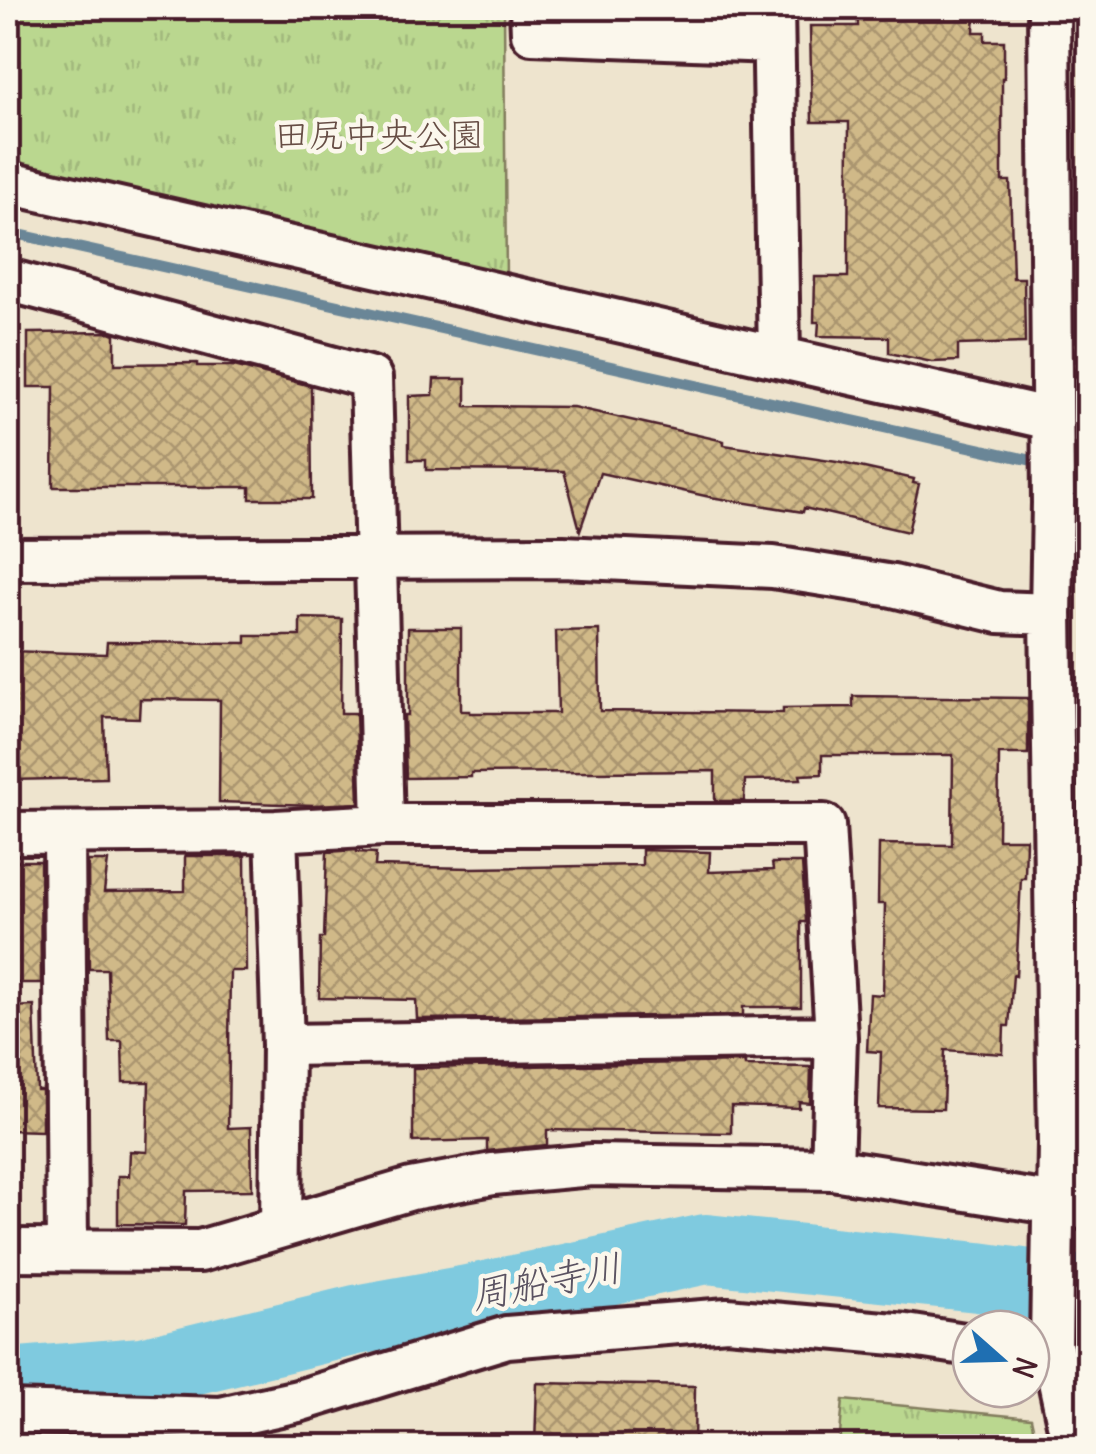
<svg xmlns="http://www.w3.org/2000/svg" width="1096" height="1454" font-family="Delius,'Klee One',sans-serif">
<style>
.grass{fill:url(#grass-tufts);stroke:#827b5d;stroke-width:2.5}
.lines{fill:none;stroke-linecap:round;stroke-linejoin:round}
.stream{stroke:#6a8697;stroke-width:11}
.river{stroke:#7fcadf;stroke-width:70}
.building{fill:url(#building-cross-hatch);stroke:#4a1f2b;stroke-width:2.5}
.minor-casing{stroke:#4a1f2b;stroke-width:48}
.minor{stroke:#fbf7ec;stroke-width:40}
.labels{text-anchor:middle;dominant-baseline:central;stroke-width:9;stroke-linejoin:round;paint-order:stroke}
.park-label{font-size:35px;fill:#664d44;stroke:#fbf7ec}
.water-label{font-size:38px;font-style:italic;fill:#5a5261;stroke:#fbf7ec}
</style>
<defs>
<pattern id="grass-tufts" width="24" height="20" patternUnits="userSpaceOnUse" patternTransform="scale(2.5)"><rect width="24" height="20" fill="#bad78f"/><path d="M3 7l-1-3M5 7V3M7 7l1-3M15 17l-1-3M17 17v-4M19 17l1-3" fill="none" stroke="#a1b87c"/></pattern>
<pattern id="building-cross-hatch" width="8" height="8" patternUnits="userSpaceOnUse" patternTransform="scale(2.5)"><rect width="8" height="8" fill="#d0b988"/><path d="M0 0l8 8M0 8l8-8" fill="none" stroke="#ab966f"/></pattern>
</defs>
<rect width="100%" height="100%" fill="#eee4ce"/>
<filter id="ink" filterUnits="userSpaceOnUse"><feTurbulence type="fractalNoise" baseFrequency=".01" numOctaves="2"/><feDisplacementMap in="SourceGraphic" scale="20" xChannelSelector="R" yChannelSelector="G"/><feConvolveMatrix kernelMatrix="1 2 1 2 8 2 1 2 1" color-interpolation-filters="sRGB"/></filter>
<g filter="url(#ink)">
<path class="grass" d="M8,8H504L506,287L8,182Z
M843,1400L1031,1418L1037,1446H839Z"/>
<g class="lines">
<path class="stream" d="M8,232L1088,473"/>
<path class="river" d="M8,1383L142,1372L356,1320L468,1300L706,1249L978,1277L1088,1292"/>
</g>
<path class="building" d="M857,8H975L974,32H985V41H1004V78H1002V181H1010L1013,278H1024L1025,343L958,345V361L932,362L889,353V337L818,336L819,322H814L815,277H848L849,122H812L810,26H858Z
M110,332L115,334V364L197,363V366H234L311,386L312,499H250V487H53L54,387H28V333Z
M434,379H466V406L573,407L724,441V445L837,462L914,479L913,483L919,484L908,532L804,508L803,512L710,497L600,473L580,530L564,471L426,470V460H409V396L433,395Z
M300,618L342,619L341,713H356L359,803L314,805L219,802L220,700L140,699L139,718L104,717L106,778L8,780V651L106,654L107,642L246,643V636H300Z
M408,628H461V711H470V713H558L556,631L599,630L600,711L783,713V708L853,707V696L1028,698V754H999L998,839H1026L1025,878H1021L1016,976L1013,975L1009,1026H1004L1003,1054L945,1050L943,1109L879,1108L881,1052L867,1051L870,994L883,995L885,904H878L879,844L952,845L953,755H822V774L800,775L801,779L745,780L744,801H715V771L471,773V777L406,778L404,715H408Z
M357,850V852L376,853L375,866L472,868L642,865V850L710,852L709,872L773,870L772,863H802L806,922H801V1007H743V1015L417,1019L416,1000L319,998L320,938H324L327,852Z
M185,856H245L246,971H230L228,1128L251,1127L252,1190L186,1191L185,1225L118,1224V1176H129L130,1151L147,1152L149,1082H123L122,1041H109L107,969H89L88,861H108L104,892L185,891Z
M8,861H40L41,983H8Z
M34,1006L37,1090H42V1131L8,1130V1007Z
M745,1062V1066L811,1067L810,1103L799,1102V1108L731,1106V1133L547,1130V1145L487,1151V1140L413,1142V1068Z
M537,1383L695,1386L694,1446H535Z"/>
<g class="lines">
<g class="minor-casing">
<path id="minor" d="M531,8L532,33L773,42
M773,8L779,357
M1049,8L1053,503L1051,614L1059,1144L1058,1203L1053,1220L1051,1344L1073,1446
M8,183L1051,419
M8,280L371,378L383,825L276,831L8,833
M8,559L563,557L773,567L893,586L999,612L1051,614
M383,825H824L836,1037L832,1169
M276,831L283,1045L281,1227
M64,833L67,1250
M283,1045L836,1037
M8,1250L200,1251L411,1189L493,1174L592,1165L832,1169L1088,1209
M8,1412L221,1418L298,1401L507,1337L727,1319L906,1335L971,1345"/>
</g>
<use href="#minor" class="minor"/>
</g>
</g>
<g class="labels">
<g class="park-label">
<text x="379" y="134">田尻中央公園</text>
</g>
<g class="water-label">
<text transform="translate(546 1281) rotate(-11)">周船寺川</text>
</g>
</g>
<rect width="1096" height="1454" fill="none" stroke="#fbf7ec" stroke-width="40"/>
<rect x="20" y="20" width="1056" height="1414" fill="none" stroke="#4a1f2b" stroke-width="4" filter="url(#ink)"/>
<g transform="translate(1001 1359) rotate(110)"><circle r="48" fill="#fbf7ec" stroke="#b4a19f" stroke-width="2.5"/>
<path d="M0-8L18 38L0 25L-18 38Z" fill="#1f6fb2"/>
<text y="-15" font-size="28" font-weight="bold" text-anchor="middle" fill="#4a1f2b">N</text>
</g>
</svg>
